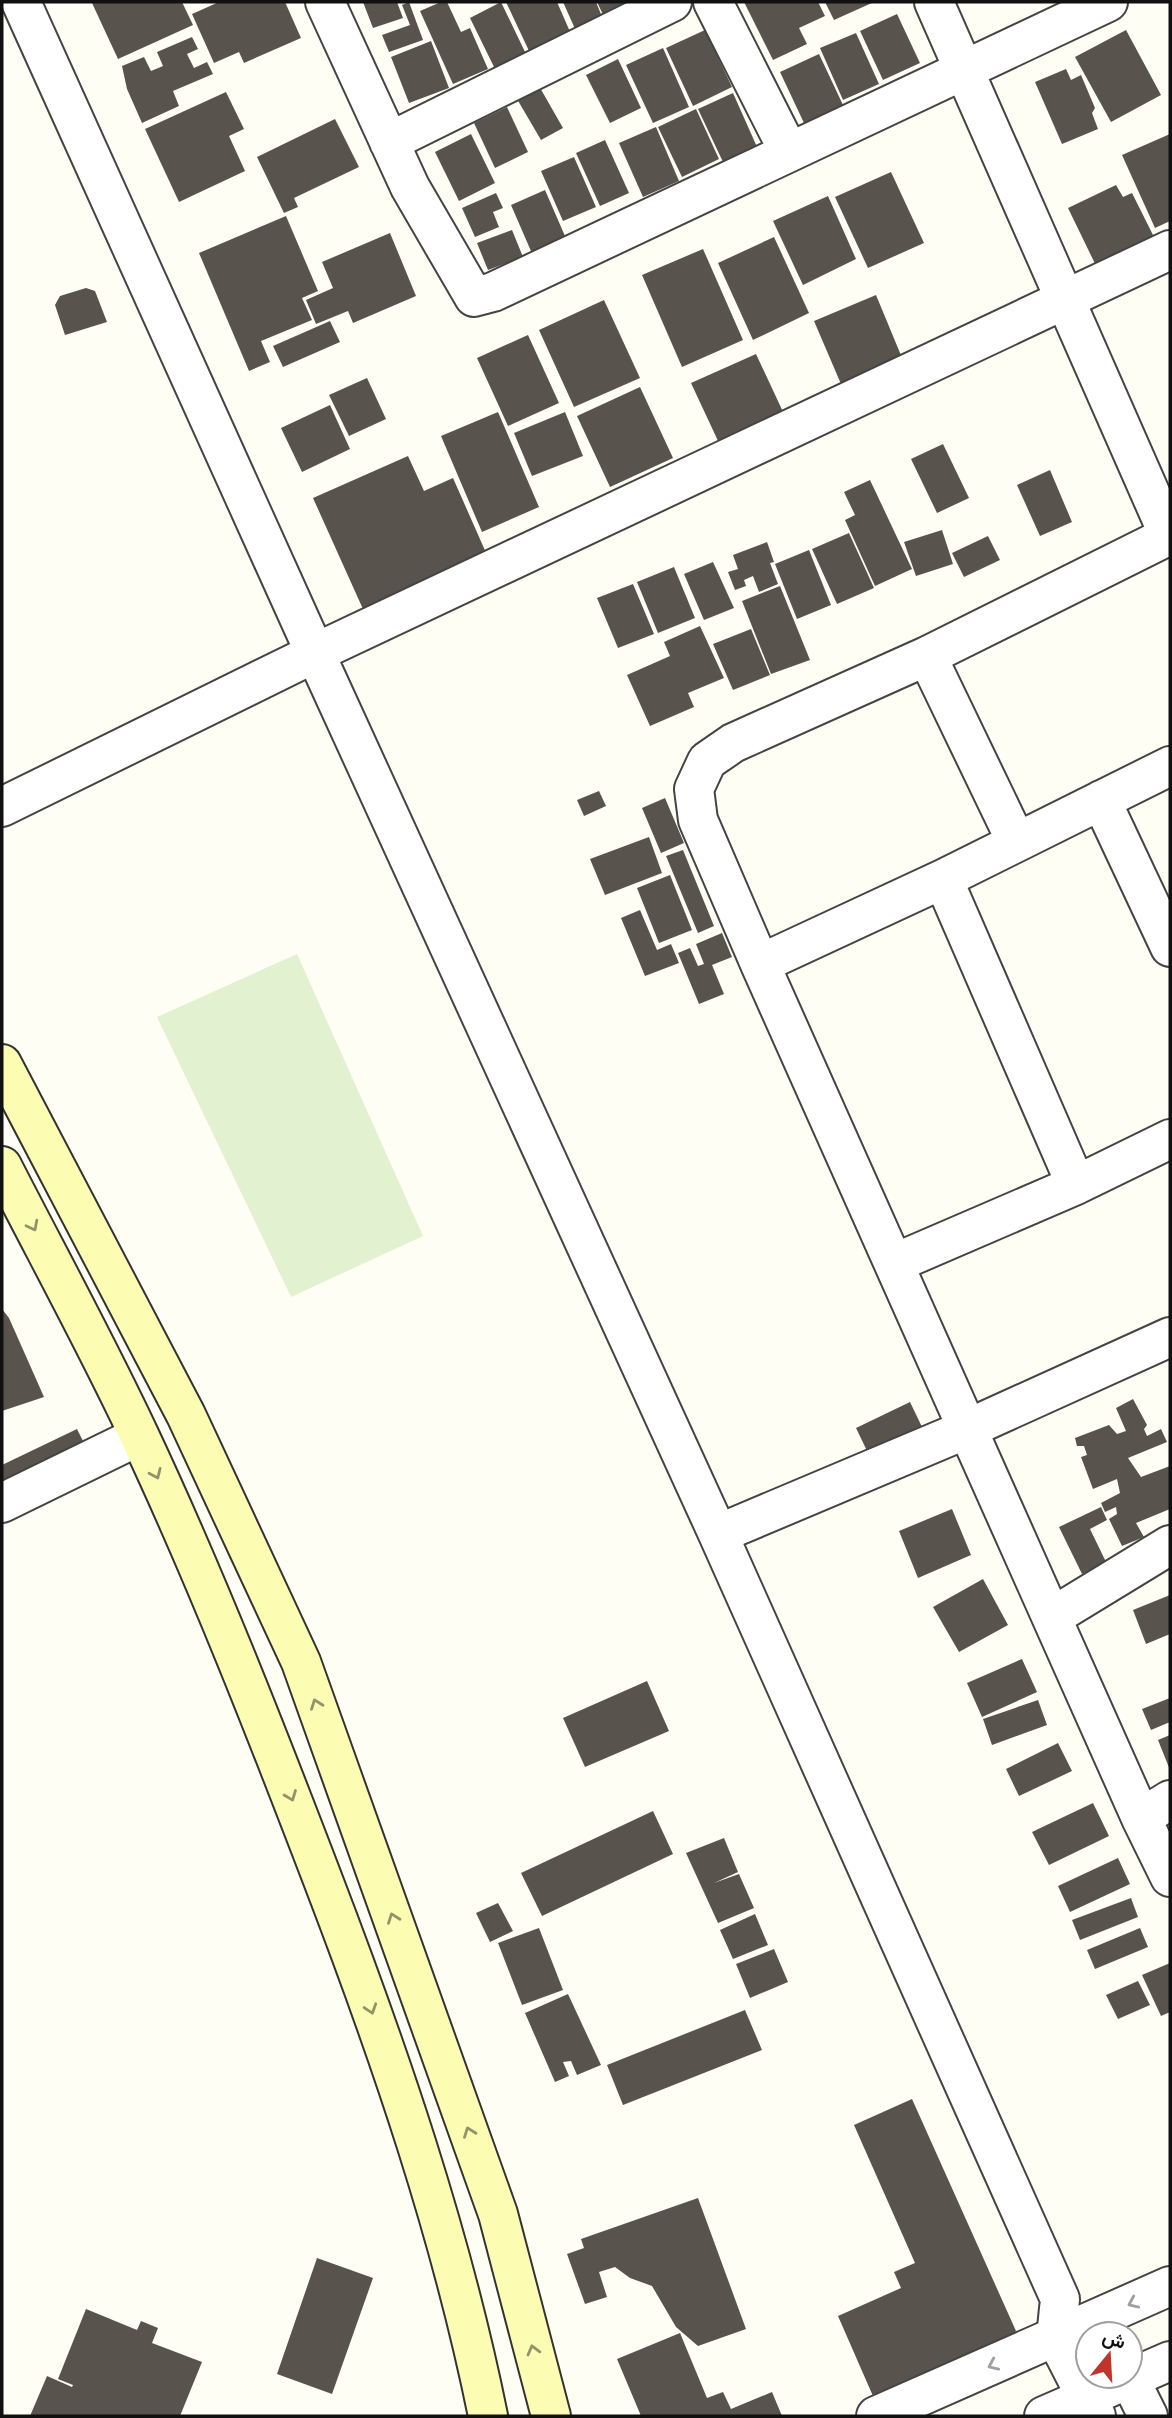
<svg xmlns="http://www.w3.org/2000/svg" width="1172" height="2418" font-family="Literata,Vazirmatn,serif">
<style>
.pitch{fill:#e2f1d0}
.building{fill:#59534d}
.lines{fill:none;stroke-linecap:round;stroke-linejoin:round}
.minor-casing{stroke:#444;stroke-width:42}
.tertiary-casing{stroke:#444;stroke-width:42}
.secondary-casing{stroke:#333;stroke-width:42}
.minor{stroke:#fff;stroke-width:38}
.tertiary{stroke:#fff;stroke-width:38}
.secondary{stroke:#fcfdb2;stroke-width:38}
.oneway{stroke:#92936a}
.oneway2{stroke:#a0a0a0}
</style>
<rect width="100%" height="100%" fill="#fffef5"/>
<path class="pitch" d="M297,954L423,1236L291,1297L157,1017Z"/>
<path class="building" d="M96,2H182L193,25L118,59L92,3Z
M219,2H285L301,38L244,63L239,52L214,63L192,14Z
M363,2H397L403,18L373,28Z
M409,2L423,40L389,52L382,35L410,25L402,5Z
M441,2H447L461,32L470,28L488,69L453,84L420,11Z
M501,2L526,54L495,69L470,18Z
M506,2H557L571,34L530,53Z
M563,2H596L603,19L576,31Z
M597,2H645L605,19Z
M744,2H818L825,16L799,28L807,44L773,60Z
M825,2H874L834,20Z
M897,14L920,63L883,80L860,31Z
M705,30L732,87L693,106L666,48Z
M1126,30L1161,95L1111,122L1075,57Z
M856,33L879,84L843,100L820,48Z
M192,37L198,49L187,54L194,68L207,62L213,74L173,91L179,106L142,123L127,89L122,66L144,57L151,71L163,66L157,52Z
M431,41L449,88L409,103L391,57Z
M663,48L689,107L653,123L626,65Z
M819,54L843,105L804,123L780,72Z
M618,59L641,108L610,123L586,75Z
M1066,69L1071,80L1081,75L1095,108L1092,113L1098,129L1062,144L1035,82Z
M539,86L563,128L541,140L517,99Z
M226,92L244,129L229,136L245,171L179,202L145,129Z
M733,93L757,147L723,162L698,109Z
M507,107L528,152L495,168L474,123Z
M696,109L719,159L682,177L658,127Z
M335,119L359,167L294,198L298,207L284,213L257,157Z
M656,127L679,181L643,197L619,143Z
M471,134L495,183L459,201L435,152Z
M1170,134V221L1155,228L1122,155Z
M605,140L629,193L600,206L576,153Z
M574,157L596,207L563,221L541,171Z
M891,172L924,243L868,268L835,197Z
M1116,185L1123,197L1132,193L1159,247L1101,276L1068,208Z
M545,190L568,243L534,258L511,205Z
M496,193L503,208L493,212L499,227L475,237L462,208Z
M828,196L856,259L803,285L773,221Z
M286,216L318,291L302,298L312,320L261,341L270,362L249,371L199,253Z
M512,230L523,257L488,270L477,243Z
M390,233L416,296L353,323L348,311L316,324L306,300L333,288L322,262Z
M774,237L809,313L753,340L718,263Z
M703,249L743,340L682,367L642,275Z
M86,288L95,291L107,322L65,335L55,305L60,296Z
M876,295L905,365L844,391L814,321Z
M604,300L640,378L574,407L539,330Z
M330,321L340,342L283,367L273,346Z
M528,335L559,403L508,426L477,358Z
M756,354L791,429L726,458L691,383Z
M367,378L386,419L349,436L329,395Z
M640,387L673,458L610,487L577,416Z
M330,405L350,449L302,472L281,428Z
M498,412L539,507L482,532L441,436Z
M565,412L583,456L532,476L514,433Z
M943,444L969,498L937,513L911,459Z
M408,456L424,491L453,478L491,564L367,618L313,498Z
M1050,470L1072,522L1040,536L1017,485Z
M870,480L912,569L875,586L845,520L855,515L844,492Z
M942,530L953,564L916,576L904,542Z
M849,533L874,588L837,604L812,549Z
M988,536L1000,560L964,577L952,553Z
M767,542L774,562L770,563L778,584L759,592L753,576L744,580L746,586L735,590L728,572L738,569L733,555Z
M809,550L831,605L797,619L775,564Z
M713,562L734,608L704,620L684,574Z
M674,567L695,618L658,633L637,582Z
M633,584L654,634L618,648L597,598Z
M780,586L810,660L771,674L742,601Z
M700,626L724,678L688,693L694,707L650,726L627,675L670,656L664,642Z
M751,629L770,675L733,690L713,644Z
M599,791L606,806L584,816L577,800Z
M665,798L684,843L661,853L642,808Z
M649,837L662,873L605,895L590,859Z
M683,850L714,926L698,933L666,856Z
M670,875L692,930L659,943L637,888Z
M640,910L657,950L671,944L679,963L645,976L621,918Z
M722,933L732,957L712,965L724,994L699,1004L678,953L690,948L698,966L704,964L696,944Z
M2,1309L9,1318L44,1397L2,1411Z
M1133,1399L1147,1425L1144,1429L1147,1436L1161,1429L1167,1442L1128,1458L1141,1477L1170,1466V1509L1136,1523L1144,1537L1122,1546L1109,1519L1117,1514L1116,1507L1105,1512L1101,1503L1120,1493L1117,1479L1093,1489L1081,1457L1087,1455L1084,1446H1077L1075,1438L1109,1425L1117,1434L1126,1431L1116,1408Z
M910,1402L923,1429L869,1455L856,1428Z
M77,1429L86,1447L2,1488V1465Z
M1101,1507L1107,1520L1090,1529L1106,1562L1082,1574L1059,1527Z
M952,1509L971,1555L918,1578L899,1531Z
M983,1579L1008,1625L959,1652L933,1607Z
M1170,1595V1634L1146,1644L1133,1610Z
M1022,1659L1037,1692L982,1717L967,1683Z
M647,1681L669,1731L585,1767L563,1718Z
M1170,1698V1722L1151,1730L1142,1709Z
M1038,1700L1047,1725L992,1745L983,1719Z
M1170,1735V1770L1158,1740Z
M1058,1743L1072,1771L1019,1796L1006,1769Z
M1093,1803L1109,1836L1049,1865L1032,1832Z
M653,1811L673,1854L542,1916L521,1873Z
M724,1838L738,1872L714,1883L739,1874L754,1908L718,1923L686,1853Z
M1118,1858L1130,1884L1070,1912L1058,1886Z
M1131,1898L1138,1917L1080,1940L1072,1920Z
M498,1903L513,1931L490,1942L476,1913Z
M755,1914L768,1945L733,1959L720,1930Z
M539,1928L563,1990L522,2005L498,1943Z
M1140,1928L1148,1947L1095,1969L1087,1950Z
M774,1949L788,1982L750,1998L736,1964Z
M1170,1963V2012L1161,2016L1142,1975Z
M1138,1981L1150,2005L1118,2019L1106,1995Z
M568,1994L601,2065L577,2075L571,2061L563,2062L569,2076L555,2082L525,2013Z
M745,2010L762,2050L623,2105L607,2065Z
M912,2099L1016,2331L1004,2346L876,2403L838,2316L901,2288L894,2272L915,2263L854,2125Z
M698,2198L746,2329L698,2346L676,2327L652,2286L630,2278L615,2267L599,2272L607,2297L585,2304L567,2254L584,2248L581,2239Z
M317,2258L373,2278L332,2394L277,2374Z
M86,2309L137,2330L141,2321L158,2328L152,2343L202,2362L180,2416H30L47,2376L72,2387L73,2385L58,2379Z
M680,2333L707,2398L723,2392L731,2409L772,2392L782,2416H641L617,2359Z"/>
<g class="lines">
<g class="minor-casing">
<path id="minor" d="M21,2L315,653L718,1534L1060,2299L1056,2338L1096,2416
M325,2L410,187L474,297L493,292L1108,2
M713,2L789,152
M934,2L1170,538
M389,142L672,2
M1170,535L927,656L733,743L707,761L694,789L698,820L760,964L1141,1818L1170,1877
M927,656L1016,841
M1101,800L1170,947
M2,807L315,653L1170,250
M943,879L1076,1185
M760,964L943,879L1170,766
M895,1263L1076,1185L1170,1139
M2,1503L139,1436
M718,1534L967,1429L1170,1337
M1052,1617L1170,1545
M1141,1818L1170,1800
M1128,2376L1148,2416"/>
</g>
<g class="tertiary-casing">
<path id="tertiary" d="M876,2416L1170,2286
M1044,2416L1170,2361"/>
</g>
<g class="secondary-casing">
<path id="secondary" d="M2,1064L186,1415L301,1662L498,2214L551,2416
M2,1166C48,1256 97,1345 140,1437C208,1582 266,1731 323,1880C390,2055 451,2233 488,2416"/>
</g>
<use href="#minor" class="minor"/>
<use href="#tertiary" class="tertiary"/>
<use href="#secondary" class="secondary"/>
</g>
<defs><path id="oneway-chevron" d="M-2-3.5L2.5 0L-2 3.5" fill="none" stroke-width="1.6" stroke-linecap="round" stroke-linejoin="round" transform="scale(1.75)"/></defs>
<g class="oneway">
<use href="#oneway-chevron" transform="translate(33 1226) rotate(63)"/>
<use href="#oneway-chevron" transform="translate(156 1474) rotate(66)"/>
<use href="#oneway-chevron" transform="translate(316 1704) rotate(-110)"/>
<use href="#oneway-chevron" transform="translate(291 1796) rotate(69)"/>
<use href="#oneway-chevron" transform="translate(393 1918) rotate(-110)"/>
<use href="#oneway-chevron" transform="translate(371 2009) rotate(72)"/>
<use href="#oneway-chevron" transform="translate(469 2132) rotate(-110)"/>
<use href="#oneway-chevron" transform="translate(533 2350) rotate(-105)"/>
</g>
<g class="oneway2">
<use href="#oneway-chevron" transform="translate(1133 2303) rotate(156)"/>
<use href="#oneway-chevron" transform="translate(993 2365) rotate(156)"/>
</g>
<rect width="1172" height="2418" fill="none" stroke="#111111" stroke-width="7"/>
<g transform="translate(1109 2355) rotate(18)"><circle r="33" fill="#ffffff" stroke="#a0a0a0" stroke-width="2"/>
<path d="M0-5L12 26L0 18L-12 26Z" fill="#bf342b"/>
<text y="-10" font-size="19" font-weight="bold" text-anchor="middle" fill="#111111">ش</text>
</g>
</svg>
